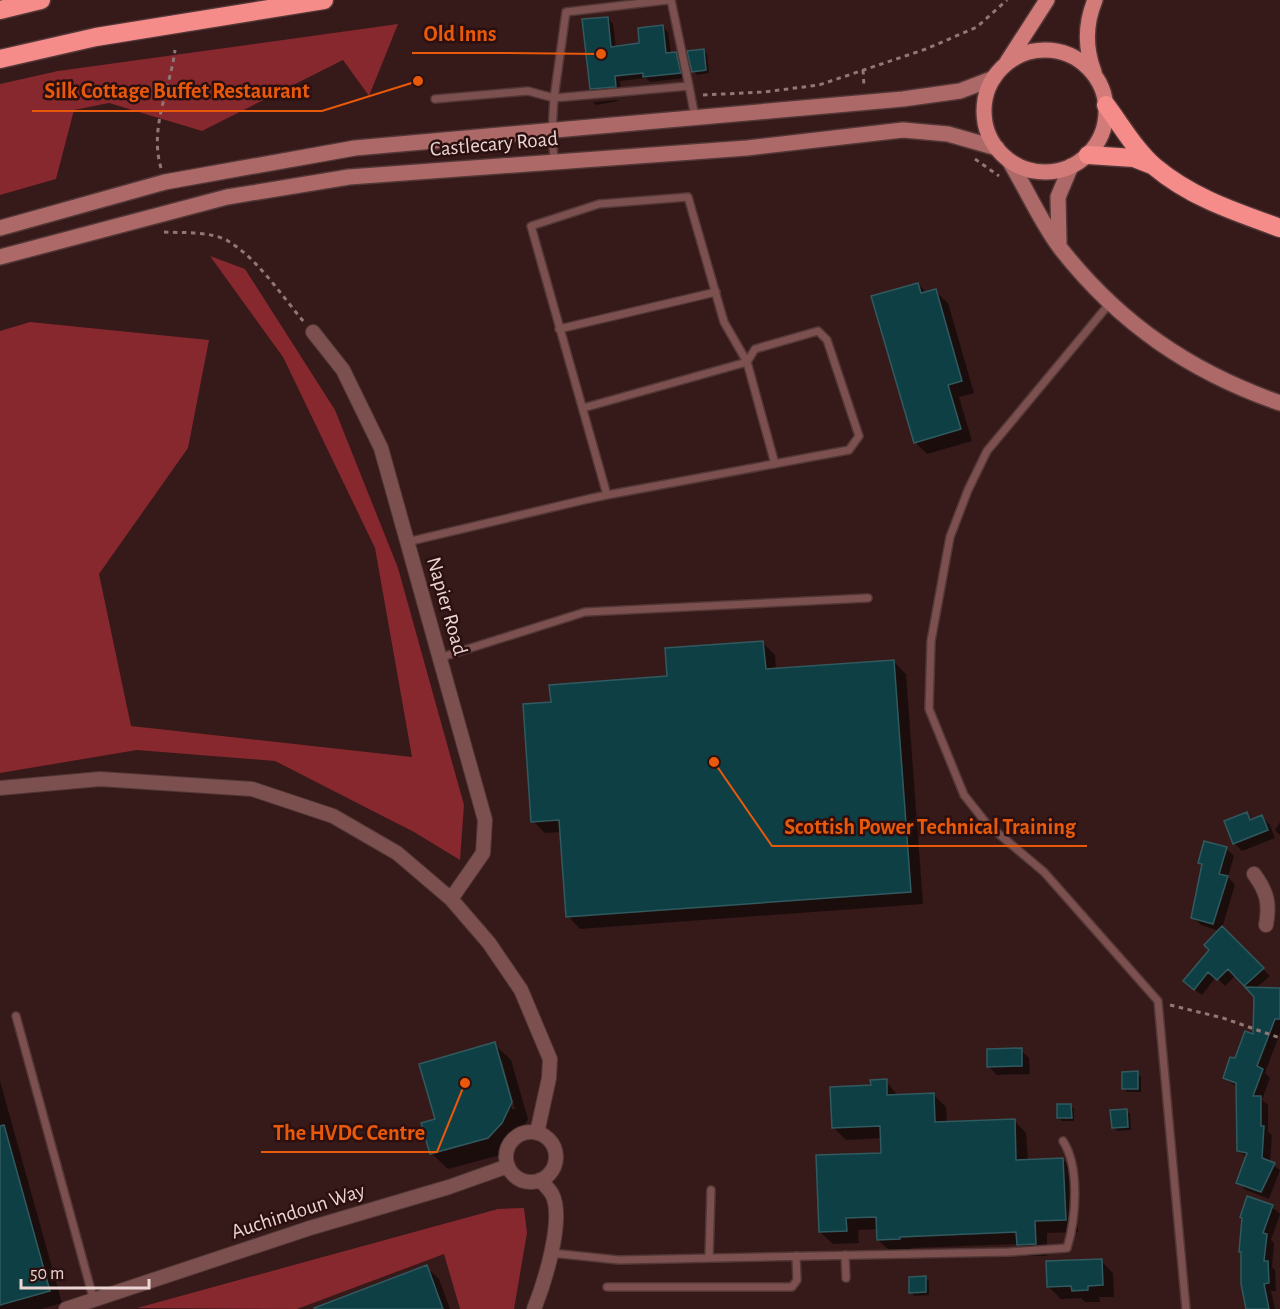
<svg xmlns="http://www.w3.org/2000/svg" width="1280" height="1309" font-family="'Alegreya Sans',sans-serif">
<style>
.forest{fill:#86282d}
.shadow{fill:#0007;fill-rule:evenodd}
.building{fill:#0e3f45;stroke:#315a5f;stroke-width:1.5}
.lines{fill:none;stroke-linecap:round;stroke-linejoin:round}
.lane-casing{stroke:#533737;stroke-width:10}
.street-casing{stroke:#533737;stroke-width:16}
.secondary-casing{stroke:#533737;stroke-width:18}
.primary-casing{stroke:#533737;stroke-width:18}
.highway-casing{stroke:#533737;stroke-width:21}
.path{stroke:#907776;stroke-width:3;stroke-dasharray:4.5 4.5;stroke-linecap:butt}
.lane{stroke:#7b504f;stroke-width:7}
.street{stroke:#7b504f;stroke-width:14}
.secondary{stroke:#ac6967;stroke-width:15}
.primary{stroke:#d27b79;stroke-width:15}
.highway{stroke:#f58c8a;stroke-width:18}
.labels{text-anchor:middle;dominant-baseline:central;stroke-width:5;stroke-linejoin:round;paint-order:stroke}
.street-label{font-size:21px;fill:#ead5d4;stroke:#2c1010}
.leader{fill:none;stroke:#e8590c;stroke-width:2}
.callout-dot{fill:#e8590c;stroke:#2c1010;stroke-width:2}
.callout-label{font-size:22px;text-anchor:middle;font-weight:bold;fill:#e8590c;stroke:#2c1010;stroke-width:5;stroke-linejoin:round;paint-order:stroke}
</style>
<rect width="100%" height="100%" fill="#361919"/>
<path class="forest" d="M398,24L369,96L343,60L202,131L109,103L74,110L56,179L0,195V84L58,71Z
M210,256L245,269L335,410L398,568L464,805L460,860L414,832L275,761L137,750L0,773V331L30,322L209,340L188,448L99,574L131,726L412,757L375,548L283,357Z
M524,1208L527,1233L514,1309H460L444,1254L297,1309L137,1308L498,1209Z"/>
<path class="shadow" d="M608,18L613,24L616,48L641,45L663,27L668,32L671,54H676L681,60L685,78L650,82L646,78L620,81L621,92L597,94L591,88Z
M703,51L707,54L709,73L697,75L693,71Z
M617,100L618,101L596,105L593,102Z
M918,284L927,293L935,291L948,303L974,393L959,397L972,441L927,454L915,442Z
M763,643L775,655L776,670L894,662L906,674L923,904L580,929L568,916L562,832L545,833L533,821L552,703L669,678Z
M1247,814L1253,820L1262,817L1270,825L1275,838L1242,851L1234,843Z
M1280,822V835L1275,830Z
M1226,849L1234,856L1228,877L1235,885L1222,928L1270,976L1255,989L1280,990V1033L1265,1073L1270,1078L1262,1100L1268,1105V1132L1272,1135L1270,1163L1280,1170L1269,1199L1246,1190L1238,1183L1247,1158L1239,1151L1238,1088L1225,1078L1255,1036L1256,997L1236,975L1225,986L1216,977L1202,995L1192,988L1219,931L1201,925L1193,917L1203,866L1199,862Z
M494,1044L511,1060L528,1119L518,1139L504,1154L448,1169L431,1153L436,1120ZM499,1061H502L515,1109H512Z
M1021,1050L1029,1058L1030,1074L997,1075L989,1067Z
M1137,1073L1141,1077V1092H1127L1123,1088Z
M0,1081L62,1303L41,1309H0Z
M886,1081L898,1096L934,1095L946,1107L947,1123L1014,1120L1026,1133L1028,1161L1063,1159L1075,1172L1078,1232L1047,1233V1256H1030L1018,1244L911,1248V1251L891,1252L878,1240V1229L858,1230L859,1243L833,1244L820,1232L882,1154V1138L846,1140L834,1128L872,1087Z
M1070,1105L1074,1109V1121H1062L1058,1118Z
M1127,1111L1130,1114L1131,1130L1117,1131L1113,1127Z
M1272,1207L1280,1214L1271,1240L1274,1243L1272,1267L1275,1270L1276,1291H1271L1275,1309H1247L1240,1252Z
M1101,1261L1113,1273L1114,1297H1099L1100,1302H1085L1081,1298L1061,1299L1049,1287Z
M426,1267L439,1279L450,1309H315Z
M925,1278L929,1281V1295L914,1296L911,1292Z"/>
<path class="building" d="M608,17L611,47L639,43L638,28L663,25L666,53L676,52L681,73L643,77V73L615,76L616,87L590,89L582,19Z
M704,49L706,70L692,72L687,51Z
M918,283L921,293L936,289L962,381L948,385L961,429L914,443L871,296Z
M763,641L766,669L894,660L911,892L566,917L559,820L531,822L523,704L551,702L549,685L667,676L665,648Z
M1247,812L1250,820L1262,815L1268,830L1233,844L1224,821Z
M1204,841L1227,847L1219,874L1228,876L1213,924L1191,918L1202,864L1198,863Z
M1222,926L1264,968L1244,986L1228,969L1217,980L1208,972L1194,990L1183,981L1209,950L1204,945Z
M1245,987L1280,988V1019H1275L1257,1066L1263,1069L1253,1096H1261V1126H1264L1262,1158L1275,1163L1261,1192L1236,1183L1247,1153L1237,1151L1236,1083L1223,1078L1230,1057L1235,1058L1245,1031L1253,1034L1254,997Z
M495,1042L512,1102L502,1123L488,1138L430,1154L421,1123L435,1119L419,1064Z
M1022,1048V1066L987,1067V1049Z
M1138,1071V1089H1122V1072Z
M887,1079V1095L934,1093L935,1122L1015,1119L1016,1160L1063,1158L1066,1220L1035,1221L1036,1244L1017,1245L1016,1232L900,1237V1239L877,1240L876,1217L846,1218L847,1231L819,1232L816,1155L881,1153L880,1126L832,1128L830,1087L871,1085L870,1080Z
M1057,1104H1071L1072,1118H1057Z
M1127,1109L1128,1127L1112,1128L1110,1110Z
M4,1125L50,1291L0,1305V1126Z
M1247,1196L1273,1205L1263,1233L1267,1234L1264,1261H1268L1269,1283L1264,1284L1269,1309H1246L1241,1284V1252H1239L1242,1218L1240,1217Z
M1102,1259L1103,1285L1088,1286V1290L1072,1291L1071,1286L1047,1287L1046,1261Z
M427,1265L443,1309H315L314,1308Z
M926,1276V1292L909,1293V1277Z"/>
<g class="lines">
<g class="lane-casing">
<path id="lane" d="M671,0L689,86
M435,99L528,91L554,98L566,12L668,0
M554,160L552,131L554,98L689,86L695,117
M1110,303L987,451L968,490L950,537L931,641L929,709L964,795L987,824L1044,872L1158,1001L1186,1309
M559,329L716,292
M583,408L747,362L724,322L688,197L599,204L531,226L607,495
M407,542L588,499L607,495L849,450L859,436L827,340L818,331L755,349L747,362L775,464
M439,658L585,612L868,598
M16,1016L94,1301
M551,1253L619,1260L1009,1252L1067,1248C1076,1219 1080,1167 1063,1141
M845,1255L846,1278
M709,1258L711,1190
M607,1287H792L797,1280L796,1256"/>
</g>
<g class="street-casing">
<path id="street" d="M313,332L343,370L381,448L485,820L483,853L451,899
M0,788L100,779L252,789L333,816L397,853L451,899L489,943L521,990L550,1059L549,1078L537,1133
M1254,874C1267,892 1270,903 1266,925
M506 1157a25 25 0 1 1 50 0a25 25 0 1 1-50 0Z
M66,1309L310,1228L449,1187L508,1166
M534,1309C544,1284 565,1219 552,1194C549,1189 544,1184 540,1180"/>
</g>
<g class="secondary-casing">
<path id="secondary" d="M1010,162C1027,190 1041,223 1061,249C1120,324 1191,372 1280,403
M0,228L165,182L355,148L903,99L960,91L994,78
M1059,242L1058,197L1071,166
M0,257L227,197L349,177L747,148L903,130L948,134L997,148"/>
</g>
<g class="primary-casing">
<path id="primary" d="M984 111a61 61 0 1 1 122 0a61 61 0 1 1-122 0Z
M1007,62L1047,0
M1094,72C1085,48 1085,24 1095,0"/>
</g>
<g class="highway-casing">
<path id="highway" d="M0,10L41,0
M0,59L96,37L324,0
M1106,105C1121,125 1136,151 1155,167C1192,198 1236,212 1280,228
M1088,155L1134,158L1152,165"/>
</g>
<path class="path" d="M863,70L864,86
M703,95L764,92L819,85L926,49L977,27L1007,0
M975,159L999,176
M161,168C149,127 170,90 175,50
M164,232C182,233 211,231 228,241C258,259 281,295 304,322
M1170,1005L1223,1018L1280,1038"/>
<use href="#lane" class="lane"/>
<use href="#street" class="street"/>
<use href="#secondary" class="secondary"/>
<use href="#primary" class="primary"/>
<use href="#highway" class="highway"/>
</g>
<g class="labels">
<g class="street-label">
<text transform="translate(494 144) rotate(-5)">Castlecary Road</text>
<text transform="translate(447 606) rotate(74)">Napier Road</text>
<text transform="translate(298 1211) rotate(-18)">Auchindoun Way</text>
</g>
</g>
<path class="leader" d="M601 54L508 53H412M418 81L322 111H32M714 762L772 846H1087M465 1083L437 1152H261"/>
<g class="callout-dot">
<circle cx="601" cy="54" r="6"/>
<circle cx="418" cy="81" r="6"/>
<circle cx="714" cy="762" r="6"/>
<circle cx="465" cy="1083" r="6"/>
</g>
<g class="callout-label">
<text x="460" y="41">Old Inns</text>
<text x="177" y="98">Silk Cottage Buffet Restaurant</text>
<text x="930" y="834">Scottish Power Technical Training</text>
<text x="349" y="1140">The HVDC Centre</text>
</g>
<path d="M21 1279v9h128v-9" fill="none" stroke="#ead5d4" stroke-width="3"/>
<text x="30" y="1279" font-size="18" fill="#ead5d4" stroke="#2c1010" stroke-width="4.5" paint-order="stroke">50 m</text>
</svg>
